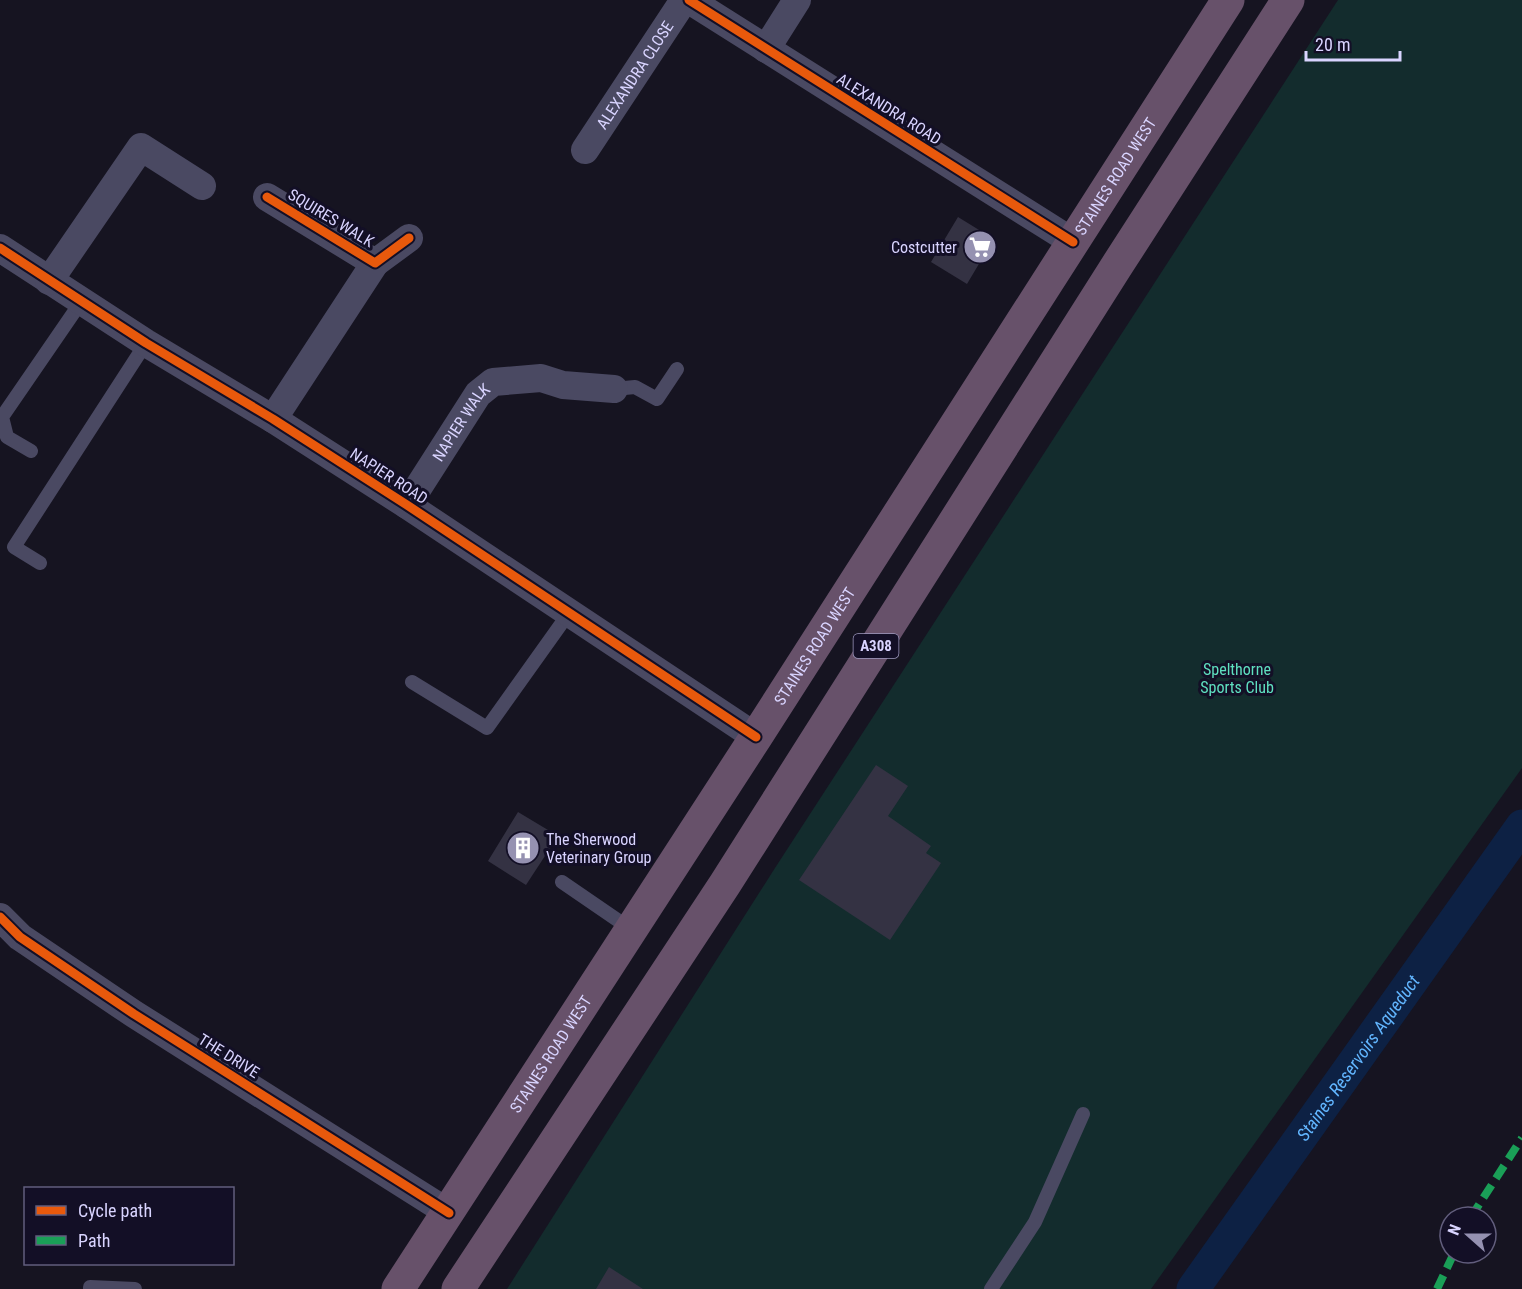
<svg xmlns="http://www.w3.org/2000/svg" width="1522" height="1289" font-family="'Roboto Condensed',sans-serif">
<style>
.green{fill:#132c2d}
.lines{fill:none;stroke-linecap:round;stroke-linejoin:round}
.canal{stroke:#0d2144;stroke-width:33}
.building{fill:#343243}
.lane{stroke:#4a4962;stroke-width:14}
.street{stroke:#4a4962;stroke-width:28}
.highway{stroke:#67516a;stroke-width:33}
.quiet{stroke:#1a9f57;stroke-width:8;stroke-dasharray:15 8;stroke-linecap:butt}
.cycleway-casing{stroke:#130f26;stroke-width:13}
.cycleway{stroke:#e8590c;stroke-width:9}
.labels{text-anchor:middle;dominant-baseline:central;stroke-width:6;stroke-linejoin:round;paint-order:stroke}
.shield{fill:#130f26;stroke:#9e99be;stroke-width:1.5}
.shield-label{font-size:15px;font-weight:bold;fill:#d9d4ff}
.street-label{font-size:16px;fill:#d9d4ff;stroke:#130f26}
.poi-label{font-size:16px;fill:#d9d4ff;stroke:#130f26;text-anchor:end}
.park-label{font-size:16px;fill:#5fe0c0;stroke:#130f26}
.water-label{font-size:18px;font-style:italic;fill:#62b6ff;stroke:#130f26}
</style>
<rect width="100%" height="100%" fill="#161421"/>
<path class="green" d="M1338,0H1522V768L1151,1289H507L775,868Z"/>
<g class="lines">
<path class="canal" id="s1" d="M1193,1289L1522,826"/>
</g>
<path class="building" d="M958,217L984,233L989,247L967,284L931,262Z
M876,765L908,786L888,816L931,846L926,853L941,863L890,940L799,880Z
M518,812L558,836L526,885L488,861Z
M609,1267L643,1289H596Z"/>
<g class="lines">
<path class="lane" d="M614,389L635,387L657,399L677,369
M31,451L7,437L2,417L81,302
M40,563L14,547L146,343
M412,682L487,728L569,613
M562,882L632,930
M90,1289V1287L135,1289
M991,1289L1035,1222L1083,1114"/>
<g class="street">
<path d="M689,0L1073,242"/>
<path d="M766,49L797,0"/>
<path id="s2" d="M585,150L684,0"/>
<path d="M267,197L375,263L409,238"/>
<path d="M0,248L146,343L273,419L407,505L756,737"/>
<path d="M49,281L141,147L202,186"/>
<path d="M273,419L375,263"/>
<path id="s3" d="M407,505L478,394L493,382L541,378L563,385L614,389"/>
<path d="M0,917L20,937L134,1014L449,1213"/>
</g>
<g class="highway">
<path id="s4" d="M398,1289L756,737L1228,0"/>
<path d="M458,1289L725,884L1116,267L1288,0"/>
</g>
<path class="quiet" d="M1471,1217L1522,1138
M1437,1289L1454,1253"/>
<g class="cycleway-casing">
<path id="cycleway" d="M689,0L1073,242
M267,197L375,263L409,238
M0,248L146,343L273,419L407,505L756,737
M0,917L20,937L134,1014L449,1213"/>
</g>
<use href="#cycleway" class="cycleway"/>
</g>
<defs>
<g id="supermarket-disc" transform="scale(1.725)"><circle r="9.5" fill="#9591b1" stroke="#130f26"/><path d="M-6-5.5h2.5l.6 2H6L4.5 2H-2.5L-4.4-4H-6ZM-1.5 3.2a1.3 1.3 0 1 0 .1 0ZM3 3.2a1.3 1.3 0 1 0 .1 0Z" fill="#fff"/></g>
<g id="building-disc" transform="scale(1.725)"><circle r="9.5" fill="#9591b1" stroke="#130f26"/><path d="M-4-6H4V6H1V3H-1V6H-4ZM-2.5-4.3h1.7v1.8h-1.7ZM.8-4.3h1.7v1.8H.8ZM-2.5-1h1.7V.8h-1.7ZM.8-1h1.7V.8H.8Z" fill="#fff"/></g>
</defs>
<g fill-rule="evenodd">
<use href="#supermarket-disc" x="980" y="247"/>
<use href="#building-disc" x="523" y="848"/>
</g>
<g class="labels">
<rect class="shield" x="853.5" y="634" width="45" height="24" rx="4.5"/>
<g class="shield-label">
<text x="876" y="646">A308</text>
</g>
<g class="street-label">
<text stroke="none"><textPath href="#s2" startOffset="90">ALEXANDRA CLOSE</textPath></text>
<text transform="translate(889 109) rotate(32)">ALEXANDRA ROAD</text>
<text stroke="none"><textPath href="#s4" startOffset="1324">STAINES ROAD WEST</textPath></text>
<text transform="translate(331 218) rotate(31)">SQUIRES WALK</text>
<text stroke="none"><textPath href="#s3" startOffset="99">NAPIER WALK</textPath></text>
<text transform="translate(389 476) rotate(33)">NAPIER ROAD</text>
<text stroke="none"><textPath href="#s4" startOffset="766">STAINES ROAD WEST</textPath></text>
<text stroke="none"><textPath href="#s4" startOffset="280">STAINES ROAD WEST</textPath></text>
<text transform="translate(229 1056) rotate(32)">THE DRIVE</text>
</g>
<g class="poi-label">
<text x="957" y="247">Costcutter</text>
<text x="546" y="839" text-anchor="start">The Sherwood<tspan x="546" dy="18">Veterinary Group</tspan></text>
</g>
<g class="park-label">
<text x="1237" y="669">Spelthorne<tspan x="1237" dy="18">Sports Club</tspan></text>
</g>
<g class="water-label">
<text stroke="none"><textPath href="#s1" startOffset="284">Staines Reservoirs Aqueduct</textPath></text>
</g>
</g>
<rect x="24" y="1187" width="210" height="78" fill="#130f26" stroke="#625e7d" stroke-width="1.5"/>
<rect x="36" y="1206" width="30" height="9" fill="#e8590c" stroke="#625e7d" stroke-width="1.5"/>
<text x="78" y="1217" font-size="18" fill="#d9d4ff">Cycle path</text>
<rect x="36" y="1236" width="30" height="9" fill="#1a9f57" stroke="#625e7d" stroke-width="1.5"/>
<text x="78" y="1247" font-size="18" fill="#d9d4ff">Path</text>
<g transform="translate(1468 1235) rotate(291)"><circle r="28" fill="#130f26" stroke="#625e7d" stroke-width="1.5"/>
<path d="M0-4.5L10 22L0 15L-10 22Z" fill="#9591b1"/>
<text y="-9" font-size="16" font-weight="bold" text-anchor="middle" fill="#d9d4ff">N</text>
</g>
<path d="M1306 51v9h94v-9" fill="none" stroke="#d9d4ff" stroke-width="3"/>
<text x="1315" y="51" font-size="18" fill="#d9d4ff" stroke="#130f26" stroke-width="4.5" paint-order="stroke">20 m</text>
</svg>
